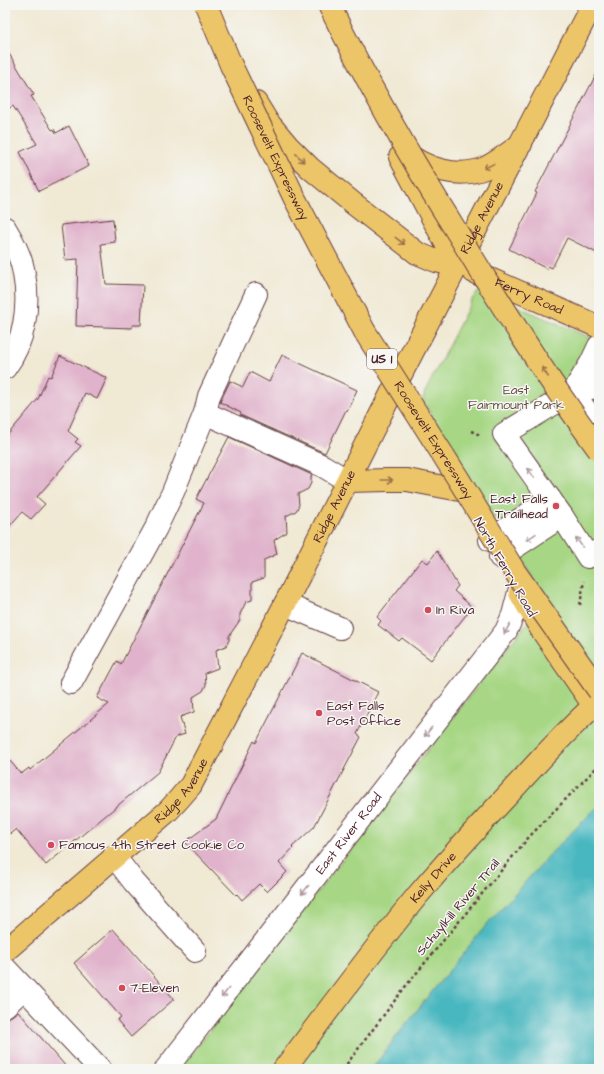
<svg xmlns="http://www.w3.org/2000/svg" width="604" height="1074" font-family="'Architects Daughter',sans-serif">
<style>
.green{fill:#a7d785;stroke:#787b58}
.water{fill:#48b7c0;stroke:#496b76}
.building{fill:#e0b2cb}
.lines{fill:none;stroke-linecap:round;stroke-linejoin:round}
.minor-casing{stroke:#633d44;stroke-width:24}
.major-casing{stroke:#633d44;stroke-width:24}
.highway-casing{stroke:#633d44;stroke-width:24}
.path{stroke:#633d44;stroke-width:2.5;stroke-dasharray:3 3;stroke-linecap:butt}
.minor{stroke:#fff;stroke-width:22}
.major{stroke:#edc569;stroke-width:22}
.highway{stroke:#edc569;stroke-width:22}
.highway-bridge-casing{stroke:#633d44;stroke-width:24;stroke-linecap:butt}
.highway-bridge{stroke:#edc569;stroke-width:22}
.oneway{stroke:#9c724a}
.oneway2{stroke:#ae9aa0}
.poi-dot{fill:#d1495b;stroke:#f6f6f2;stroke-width:1.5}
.labels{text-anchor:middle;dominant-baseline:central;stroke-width:3;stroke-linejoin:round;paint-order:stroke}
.shield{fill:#f6f6f2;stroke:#7e6067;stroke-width:1}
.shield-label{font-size:12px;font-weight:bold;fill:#4a1f2b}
.street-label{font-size:13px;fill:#4a1f2b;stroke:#f6f6f2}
.park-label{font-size:13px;fill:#614d42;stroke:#f6f6f2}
.poi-label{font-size:13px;fill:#4a1f2b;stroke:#f6f6f2;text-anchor:start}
</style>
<rect width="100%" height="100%" fill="#f6f6f2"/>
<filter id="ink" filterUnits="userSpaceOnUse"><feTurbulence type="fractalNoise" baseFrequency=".025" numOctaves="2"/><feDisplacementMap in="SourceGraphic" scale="8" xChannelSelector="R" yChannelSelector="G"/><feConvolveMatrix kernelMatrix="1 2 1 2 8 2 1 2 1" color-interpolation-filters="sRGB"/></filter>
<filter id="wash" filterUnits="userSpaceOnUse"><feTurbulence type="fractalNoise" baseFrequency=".012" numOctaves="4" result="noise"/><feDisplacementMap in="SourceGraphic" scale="16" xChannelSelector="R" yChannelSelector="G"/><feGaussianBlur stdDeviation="0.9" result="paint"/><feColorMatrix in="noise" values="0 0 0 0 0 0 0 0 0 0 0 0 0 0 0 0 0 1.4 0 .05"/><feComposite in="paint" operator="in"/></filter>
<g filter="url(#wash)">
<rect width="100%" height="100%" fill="#f0e9d4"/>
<path class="green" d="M480,290H482L530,312L599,341V805L556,848L488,923L405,1025L372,1069H180L511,643L547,600L465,472L424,403L423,399L425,392L473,298Z"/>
<path class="water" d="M599,805V1069H372L405,1025L488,923L556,848Z"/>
<g id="blocks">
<path class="building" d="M5,47L34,95L31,96L52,130L54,129L56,133L69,126L89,166L39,191L20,152L37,144L13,106L5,111Z
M599,69V254L567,238L552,268L548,266L547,269L509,249L537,193L535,192L551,161Z
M113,219L115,242L101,244L106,284L143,285L141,325H132V328L76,326L78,259L65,260L61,225Z
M282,355L357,390L347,411L346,410L325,453L240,415L241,413L220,402L230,381L243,387L250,372L269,382Z
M60,356L107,378L97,399L85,393L68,431L78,439L75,442L81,446L37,497L45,504L31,519L22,512L5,531V438L38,399L48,376L51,377Z
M229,437L312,475L311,477V483L308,489L298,494L299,505L296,511L286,516L287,532L274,540L277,554L264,560V578L252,582V600L246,602L240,614V620L229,636V640L226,646L216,650L218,668L205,673L206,685L203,691L193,697L194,712L180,717L185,734L176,737L158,772L46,865L16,829L5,838V755L21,774L29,768L30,770L109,704L97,698L117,661L121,664L194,522L204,503L196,499Z
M437,551L458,586L454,591L472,607L431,660L402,638L399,641L378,625L381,621L377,617L422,559L428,563Z
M302,653L378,692L357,734L361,737L314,827L292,847L293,848L279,863L287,872L267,892L259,884L242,900L237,894L236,895L185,842L216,819L254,741L256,743Z
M113,929L174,999L131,1037L117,1020L121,1017L74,963Z
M18,1011L68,1069H5V1018H8L13,1015Z"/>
</g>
</g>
<g filter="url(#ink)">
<use href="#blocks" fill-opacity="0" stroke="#633d44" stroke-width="1"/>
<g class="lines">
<g class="minor-casing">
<g id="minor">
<path d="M5,228C13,241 22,259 24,274C30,305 25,342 5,368"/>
<path d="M573,392L591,363L599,346"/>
<path d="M573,392L591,388L599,383"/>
<path d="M205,413L323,466L348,481"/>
<path d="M599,429L573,392L504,434L562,516L588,557L599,550"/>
<path d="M490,540L550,499"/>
<path d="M500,557L562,516"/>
<path d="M285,604L340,628"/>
<path d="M71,683L156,528L173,492L205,413L209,396L256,294"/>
<path d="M114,856L134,882L195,951"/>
<path d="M5,968L100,1069"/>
<path d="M5,1006L24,988"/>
<path id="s1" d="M166,1069L506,631L513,615L519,592"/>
</g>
</g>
<g class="major-casing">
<g id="major">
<path id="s2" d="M474,272L599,327"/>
<path d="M348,481L388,480H407L460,490"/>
<path d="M520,593L541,629L594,706"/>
<path id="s3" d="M5,951L168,811L179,799L191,785L285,604L397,382L592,5"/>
<path id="s4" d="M284,1069C328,1011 371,952 417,896C446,862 476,829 506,797C536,764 566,731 599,701"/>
</g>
</g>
<g class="highway-casing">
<path id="highway" d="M256,103L267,121L288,146L310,168L354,204L417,253L436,261L458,266
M404,151C425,169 458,179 485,168C498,162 509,153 521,144
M400,157L458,266"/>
</g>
<path class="path" d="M471,431L480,435
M580,605L584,581
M343,1069L405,987L495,878L529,837L599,765"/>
<use href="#minor" class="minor"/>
<use href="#major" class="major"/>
<use href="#highway" class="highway"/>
<g class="highway-bridge-casing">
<g id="highway-bridge">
<path id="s5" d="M206,5L231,65L295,199L365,332L459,480L515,572L599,691"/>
<path d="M329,5C368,85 413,162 460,237C504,310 549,382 599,450"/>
</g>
</g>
<use href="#highway-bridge" class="highway-bridge"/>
</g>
<defs><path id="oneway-shaft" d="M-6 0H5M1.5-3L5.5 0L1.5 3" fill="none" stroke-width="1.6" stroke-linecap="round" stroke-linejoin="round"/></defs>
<g class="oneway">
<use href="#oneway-shaft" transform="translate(300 158) rotate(46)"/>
<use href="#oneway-shaft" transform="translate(489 166) rotate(154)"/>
<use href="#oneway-shaft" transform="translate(400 241) rotate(37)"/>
<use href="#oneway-shaft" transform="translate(545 372) rotate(-123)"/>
<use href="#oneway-shaft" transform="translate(387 480)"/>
</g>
<g class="oneway2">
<use href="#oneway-shaft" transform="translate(531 473) rotate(-125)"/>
<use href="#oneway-shaft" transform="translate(531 537) rotate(146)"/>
<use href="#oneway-shaft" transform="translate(579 542) rotate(-124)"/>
<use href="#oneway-shaft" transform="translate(507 629) rotate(119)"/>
<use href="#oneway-shaft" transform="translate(428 732) rotate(128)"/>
<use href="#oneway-shaft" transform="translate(305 890) rotate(128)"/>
<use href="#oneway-shaft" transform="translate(225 993) rotate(128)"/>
</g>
</g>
<g class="poi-dot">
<circle cx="556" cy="506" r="4"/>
<circle cx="428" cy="610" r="4"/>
<circle cx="319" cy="713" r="4"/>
<circle cx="51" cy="845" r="4"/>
<circle cx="122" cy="988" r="4"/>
</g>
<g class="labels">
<rect class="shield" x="367" y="349" width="30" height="20" rx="3"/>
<g class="shield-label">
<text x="382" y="359">US 1</text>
</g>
<g class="street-label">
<text stroke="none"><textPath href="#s5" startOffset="168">Roosevelt Expressway</textPath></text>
<text stroke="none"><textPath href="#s3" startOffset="887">Ridge Avenue</textPath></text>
<text stroke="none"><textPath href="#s2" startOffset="60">Ferry Road</textPath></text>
<text stroke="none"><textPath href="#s5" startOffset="492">Roosevelt Expressway</textPath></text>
<text stroke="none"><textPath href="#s3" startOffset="563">Ridge Avenue</textPath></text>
<text transform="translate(505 567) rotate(60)">North Ferry Road</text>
<text stroke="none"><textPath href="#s3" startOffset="239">Ridge Avenue</textPath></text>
<text stroke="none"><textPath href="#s1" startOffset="298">East River Road</textPath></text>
<text stroke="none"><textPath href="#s4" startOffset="243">Kelly Drive</textPath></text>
<text transform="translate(458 907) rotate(-50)">Schuylkill River Trail</text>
</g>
<g class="park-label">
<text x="516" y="390">East<tspan x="516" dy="15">Fairmount Park</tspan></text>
</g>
<g class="poi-label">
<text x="548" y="499" text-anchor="end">East Falls<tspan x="548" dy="15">Trailhead</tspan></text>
<text x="436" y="610">In Riva</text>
<text x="327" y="706">East Falls<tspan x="327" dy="15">Post Office</tspan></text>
<text x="59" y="845">Famous 4th Street Cookie Co</text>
<text x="130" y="988">7-Eleven</text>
</g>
</g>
<rect width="604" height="1074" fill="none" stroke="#f6f6f2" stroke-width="20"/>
</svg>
